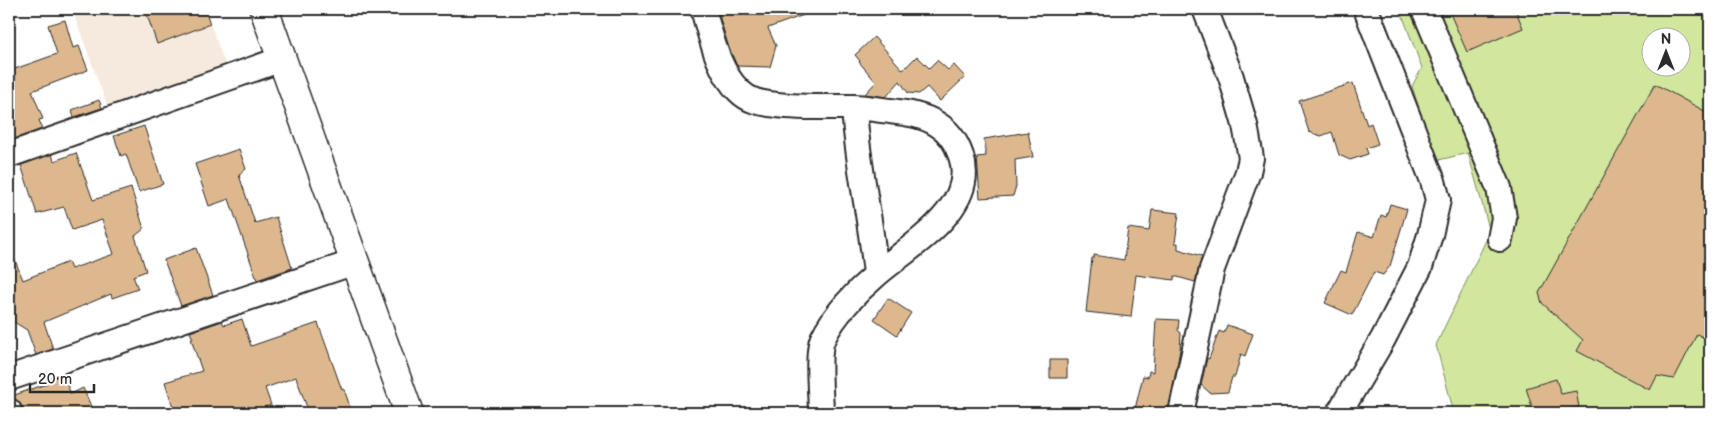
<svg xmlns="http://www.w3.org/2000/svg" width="1719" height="422" font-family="'Balsamiq Sans',sans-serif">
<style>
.built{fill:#f5eadd}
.green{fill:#d0e79d;stroke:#7e8964;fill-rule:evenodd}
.building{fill:#ddb88f;stroke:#2b2b2b}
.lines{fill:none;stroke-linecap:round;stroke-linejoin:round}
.minor-casing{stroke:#2b2b2b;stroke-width:28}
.major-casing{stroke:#2b2b2b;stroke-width:31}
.minor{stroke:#fff;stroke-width:24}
.major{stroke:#fff;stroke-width:28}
</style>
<rect width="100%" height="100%" fill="#fff"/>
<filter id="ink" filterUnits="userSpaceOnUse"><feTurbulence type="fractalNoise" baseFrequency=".02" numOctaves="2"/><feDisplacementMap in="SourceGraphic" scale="10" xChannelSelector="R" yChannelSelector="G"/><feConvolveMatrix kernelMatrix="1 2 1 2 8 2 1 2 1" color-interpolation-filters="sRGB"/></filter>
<g filter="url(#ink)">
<path class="built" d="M72,9H205L226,67L108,108Z"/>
<path class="green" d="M1400,9H1710V413H1454L1436,345L1490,232L1468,153L1439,160L1432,152L1412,86L1422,68ZM1652,38H1682V68H1652Z"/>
<path class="building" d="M145,9H205L210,24L157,44Z
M717,9H814L815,11L768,28L776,46L770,67L737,66L729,48Z
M1448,9H1515L1523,28L1467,52Z
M65,20L73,48L79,46L88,70L32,91L43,119L39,120L42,129L9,141V71L57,54L48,25Z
M874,37L903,70L917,56L929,68L937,60L948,70L954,65L965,77L940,101L927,87L919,94L908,93L900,81L886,97L865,94L876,82L859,62L860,61L855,55Z
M1353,83L1367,125L1371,123L1378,144L1366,148L1368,154L1350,160L1339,155L1332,132L1321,136L1309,132L1299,101Z
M1655,84L1710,114V341L1697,334L1674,379L1657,376L1650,390L1577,351L1583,340L1542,303L1539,293Z
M99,100L102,108L74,117L72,110Z
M144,126L163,184L139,192L126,154L121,156L114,136Z
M1028,132L1033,157L1015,160L1016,186L1013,196L980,198L977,157L986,156L984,139Z
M239,149L246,169L239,175L255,223L276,217L292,268L257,280L229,199L209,206L195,164Z
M76,153L93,200L131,188L144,229L135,236L146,271L133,276L138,289L112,298L111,294L44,322L53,349L36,355L27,330L9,319V248H10L23,280L68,262L71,269L114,254L102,220L72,230L64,207L37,214L21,165L52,154L54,161Z
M1390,204L1407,209L1390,266L1383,275L1374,272L1352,315L1325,303L1341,270L1346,272L1358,232L1374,237L1381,215L1386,217Z
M1152,210L1179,213L1175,243H1178V249L1202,256L1195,282L1174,276V280L1136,275L1131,317L1086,312L1092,258H1094V255L1124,260L1128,228L1149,231Z
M196,248L213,295L181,306L164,260Z
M888,298L911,313L897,335L874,319Z
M242,319L251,346L318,323L342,390L344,389L352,413H309L296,377L265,388L271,405L247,413H175L165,382L202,371L191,339H193L190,332L222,321L224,325Z
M1156,319L1179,320L1178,330L1181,333L1180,350L1168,413H1147L1135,409L1143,376L1148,377L1149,371L1153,372Z
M1227,325L1253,334L1245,356L1241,354L1235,377H1232L1228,392L1210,393L1201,385L1207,358L1209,359L1219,331L1224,333Z
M1050,360H1067V378H1050Z
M62,375L63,380H65L71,394L83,388L94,413H24L21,405L17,400L9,397L46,384L45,381Z
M1556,379L1561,394L1576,391L1579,407L1566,410L1567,413H1534L1526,388Z"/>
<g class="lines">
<g class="minor-casing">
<path id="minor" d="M703,9C711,36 718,71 739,91C750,102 762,103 777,105C802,108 827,107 853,107C865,107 878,110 890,111C907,113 923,115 937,124C949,131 957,144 961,156C979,208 908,247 876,275C857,291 834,315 823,338C816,352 821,396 821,413
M1424,9L1499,188L1504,218L1500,239
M854,107C857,164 871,218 876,275
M9,155L282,59
M9,378L355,262
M9,411L10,413
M1181,413L1212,269L1248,172L1251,158L1245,125L1231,77L1205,9
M1339,413L1383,339L1420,267L1430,235L1438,200L1433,181L1366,9"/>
</g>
<g class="major-casing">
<path id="major" d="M264,9L409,413"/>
</g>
<use href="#minor" class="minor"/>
<use href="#major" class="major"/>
</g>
</g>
<rect width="1719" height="422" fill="none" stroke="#fff" stroke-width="30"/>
<rect x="15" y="15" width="1689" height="392" fill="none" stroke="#2b2b2b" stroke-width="2" filter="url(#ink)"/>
<g transform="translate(1666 52)"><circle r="24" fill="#ffffff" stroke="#aaaaaa"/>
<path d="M0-4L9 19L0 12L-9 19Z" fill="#2b2b2b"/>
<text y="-8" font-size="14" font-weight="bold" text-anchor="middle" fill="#2b2b2b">N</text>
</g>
<path d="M30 384v8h64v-8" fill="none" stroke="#2b2b2b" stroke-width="2.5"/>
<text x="38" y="384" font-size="15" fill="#2b2b2b" stroke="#ffffff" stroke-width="4" paint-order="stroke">20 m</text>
</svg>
